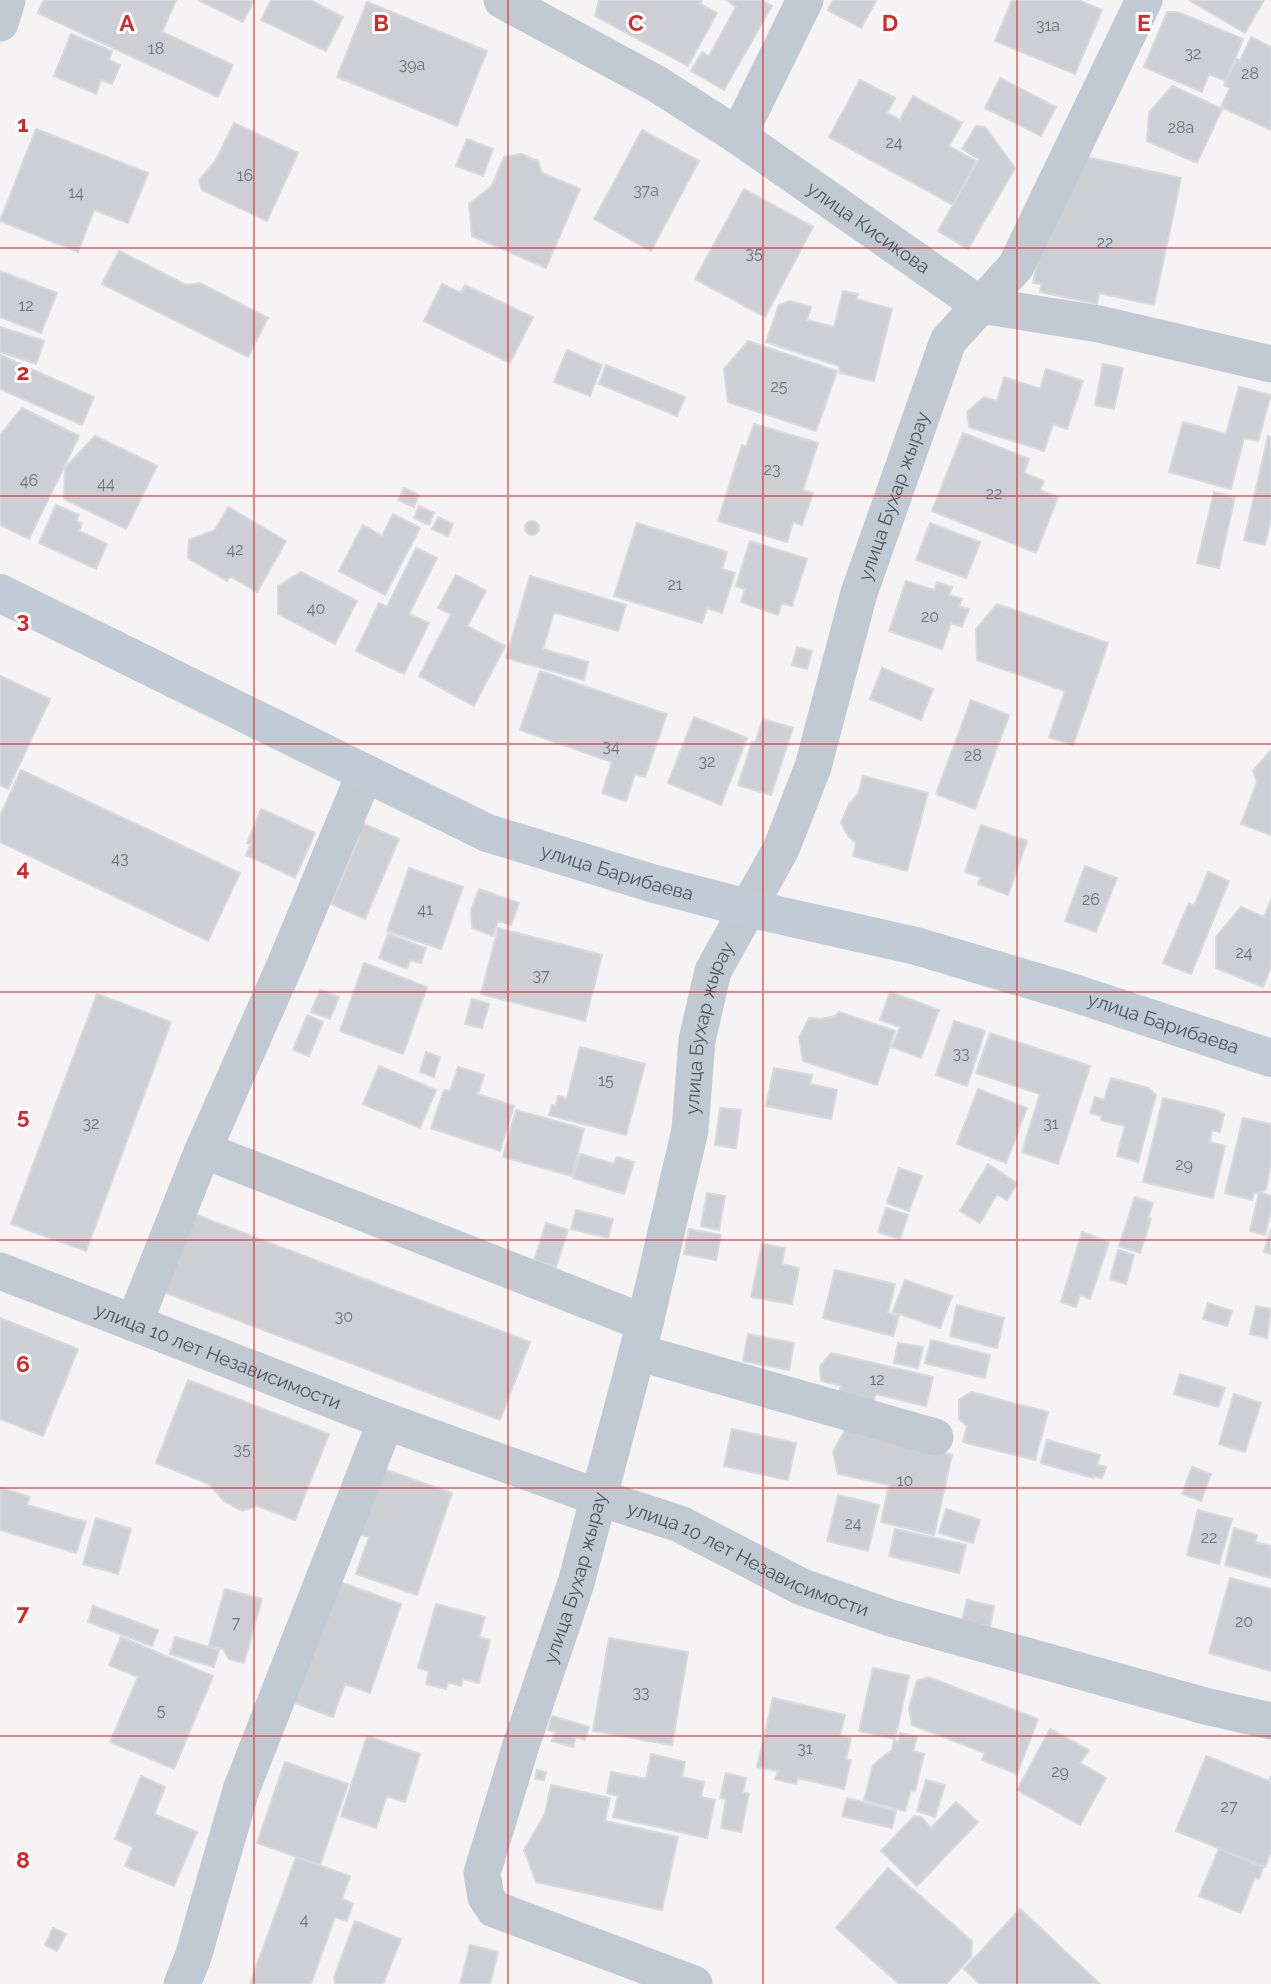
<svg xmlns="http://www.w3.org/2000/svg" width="1271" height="1984" font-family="Raleway,sans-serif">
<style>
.building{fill:#cdcfd5;stroke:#d7d9de;stroke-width:2}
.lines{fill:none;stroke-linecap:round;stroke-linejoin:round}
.street{stroke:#c1cad2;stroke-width:37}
.secondary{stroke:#c1cbd6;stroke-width:38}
.grid{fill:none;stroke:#d62828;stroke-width:2;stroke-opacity:0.55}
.labels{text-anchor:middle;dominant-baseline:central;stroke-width:6;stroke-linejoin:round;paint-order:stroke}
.number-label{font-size:16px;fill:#6b747e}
.street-label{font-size:19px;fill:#4a5661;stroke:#fff}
.grid-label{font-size:23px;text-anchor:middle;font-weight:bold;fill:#d62828;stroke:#fff;stroke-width:6;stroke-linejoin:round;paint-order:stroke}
</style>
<rect width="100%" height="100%" fill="#f5f3f3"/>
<path class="building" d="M44,0H176L162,32L233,65L218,97L38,13Z
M198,0H254L243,22Z
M271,0H310L343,17L326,51L261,20Z
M599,0H702L700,4L717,13L688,66L595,16Z
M761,0L772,6L724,90L691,71L702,52L709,56L736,7L726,0Z
M833,0H874L876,1L861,28L828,10Z
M1012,0H1078L1102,10L1075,74L995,41Z
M1189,0H1264L1245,33Z
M367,2L487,51L457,126L337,77Z
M1167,12H1178L1243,39L1226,81L1209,74L1202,92L1144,67Z
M71,34L112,51L109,60L120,65L112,84L101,80L96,94L54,76Z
M1251,37L1271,47V130L1221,107L1230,88L1224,85L1237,59L1240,61Z
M1000,78L1056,107L1041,136L985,108Z
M860,80L895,98L887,113L900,120L913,96L962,123L949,146L976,161L953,205L829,137Z
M1172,86L1222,109L1197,163L1147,141L1149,113Z
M234,123L298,153L267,221L202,190L199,180L216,160Z
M976,126L985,127L1015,168L968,249L938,231L979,159L962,149Z
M36,129L148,173L128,223L94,210L78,252L0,221Z
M642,130L699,161L651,251L594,219Z
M467,139L493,149L483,176L456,166Z
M521,154L538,161L542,173L580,189L546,268L472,236L469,204L492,186L504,157Z
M1082,156L1181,178L1154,305L1099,293L1097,304L1040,292L1041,284L1033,283L1051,201Z
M744,189L813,227L765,317L695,279Z
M119,251L186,285L200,283L268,318L248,357L102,284Z
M0,271L57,293L41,333L0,317Z
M442,284L461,293L465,285L533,317L510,363L424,321Z
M843,291L858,294L856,299L892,309L874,381L840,373L839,366L766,342L779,305L790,301L811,307L807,320L834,327Z
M0,327L44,341L36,364L0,352Z
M748,341L837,371L816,431L728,402L724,369Z
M567,350L602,365L590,396L554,382Z
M0,355L94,397L82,425L0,389Z
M1103,364L1123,368L1114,409L1095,405Z
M606,365L685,397L677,416L599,384Z
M1046,369L1083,381L1067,429L1053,424L1044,451L969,427L967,412L984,397L997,401L1004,377L1040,389Z
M1239,387L1271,395L1258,441L1244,438L1231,489L1169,472L1183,422L1226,434Z
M22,408L79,436L29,539L0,525V435Z
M754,424L818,443L803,490L813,493L802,525L793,522L787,542L718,521L742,445L746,447Z
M963,433L1029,459L1024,473L1044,481L1040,490L1058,497L1036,553L932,511Z
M95,436L157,466L126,529L64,499L65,468Z
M1268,436L1271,437V520L1265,545L1244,540Z
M404,488L419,495L414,507L398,500Z
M1214,492L1235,497L1219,568L1197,563Z
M56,505L79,515L76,521L82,523L79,531L107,544L96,569L39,543Z
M419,506L434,513L429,525L414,518Z
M228,507L286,541L257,592L230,576L227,581L188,558L189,540L215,530Z
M393,514L420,528L385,595L339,571L363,525L382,536Z
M438,517L453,524L448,536L432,529Z
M525 528a7 7 0 1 1 14 0a7 7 0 1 1-14 0Z
M637,523L727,552L722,569L735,573L722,613L707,608L702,623L614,596Z
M930,523L980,542L966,578L916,560Z
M750,541L807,559L792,606L782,603L778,615L741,602L745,589L736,586Z
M416,548L437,558L409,614L429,623L404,674L356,651L379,603L387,607Z
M301,572L357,601L335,644L278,614V586Z
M456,575L486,591L467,626L505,646L474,706L419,676L451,614L438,608Z
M530,576L626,605L618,631L554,612L543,649L588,662L584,680L506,658Z
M906,581L934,590L937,582L952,587L949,595L962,599L959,606L969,609L962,627L951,623L942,649L889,631Z
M997,604L1108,643L1073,745L1049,737L1065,691L977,660L976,629Z
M797,647L812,651L807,669L792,665Z
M882,668L933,689L921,720L870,699Z
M540,671L667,714L645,777L635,774L626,801L602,793L612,762L520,730Z
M0,676L50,699L8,789L0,785Z
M971,700L1009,715L975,809L936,794Z
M694,717L747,738L721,805L668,783Z
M763,719L793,728L771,795L738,785L752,742L755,743Z
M1271,750V835L1241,824L1257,782L1253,771Z
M21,770L240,873L208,941L0,842V816Z
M863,776L928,793L907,871L853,856L856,843L848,836L841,823L849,804L858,794Z
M261,809L315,833L295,878L246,855L251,844L247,843Z
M357,821L399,839L365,919L331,904L360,836L352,833Z
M981,825L1027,841L1008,895L978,884L981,877L965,872Z
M1085,866L1117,878L1096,932L1065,921Z
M409,868L463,887L441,949L387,931Z
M1208,872L1229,881L1191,974L1163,963L1189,903L1194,906Z
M479,889L519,903L511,925L498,921L493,936L472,928L471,910Z
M1271,900V967L1263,987L1216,968V937L1241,907L1264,917Z
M498,928L602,955L585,1021L481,994Z
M388,934L426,948L421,963L410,960L407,969L379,958Z
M364,963L427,987L403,1054L340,1031Z
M320,990L339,997L330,1019L311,1012Z
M890,992L939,1010L921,1058L892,1047L900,1027L880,1020Z
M97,994L171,1022L86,1251L11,1224Z
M472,999L489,1004L482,1028L465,1024Z
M839,1012L895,1031L877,1085L803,1061L799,1038L809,1018L821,1019L835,1016Z
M307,1015L323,1022L309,1056L293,1050Z
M954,1021L985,1031L967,1086L936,1075Z
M990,1033L1090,1066L1058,1164L1022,1152L1040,1094L976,1073Z
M580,1047L645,1064L626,1135L549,1115L552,1105L556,1106L558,1096L567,1098Z
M426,1052L440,1057L434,1077L420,1072Z
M379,1066L436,1090L420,1128L363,1104Z
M458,1067L484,1075L478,1094L514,1106L500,1151L431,1128L444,1090L450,1091Z
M774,1068L812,1075L810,1084L837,1090L831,1119L766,1106Z
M1111,1078L1148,1088L1156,1095L1138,1162L1117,1156L1125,1126L1101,1120V1116L1090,1113L1095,1097L1104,1100Z
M978,1089L1027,1108L1006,1163L957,1144Z
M1163,1098L1216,1110L1224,1114L1220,1132L1212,1130L1210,1142L1225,1146L1213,1198L1143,1182Z
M720,1108L741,1110L736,1148L715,1145Z
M516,1110L584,1129L572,1176L503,1157Z
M1243,1118L1271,1124V1166L1266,1188L1264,1191L1254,1193L1252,1200L1225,1193Z
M580,1154L614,1164L617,1157L634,1162L624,1194L573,1178Z
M988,1164L1017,1183L1007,1200L997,1194L980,1223L960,1211Z
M899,1168L922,1176L909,1211L887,1203Z
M1259,1192L1271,1196V1211L1265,1235L1250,1231Z
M707,1193L725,1196L719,1230L701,1226Z
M1135,1197L1153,1203L1148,1218L1151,1219L1140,1253L1119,1246Z
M886,1208L908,1215L900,1239L878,1232Z
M576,1210L613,1219L608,1238L571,1229Z
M189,1212L530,1342L500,1420L158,1290Z
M546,1223L568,1230L556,1267L534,1260Z
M1271,1228V1254L1264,1252Z
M689,1229L721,1235L716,1260L684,1254Z
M1082,1232L1109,1242L1090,1299L1080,1295L1076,1307L1061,1302Z
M762,1244L785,1248L782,1264L799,1268L792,1304L751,1297Z
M1118,1250L1134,1255L1126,1284L1110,1279Z
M835,1270L895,1284L888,1313L899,1316L893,1336L823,1318Z
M905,1280L952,1296L940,1328L893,1312Z
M1208,1303L1232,1311L1227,1326L1203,1319Z
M957,1305L1004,1318L997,1348L950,1336Z
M1256,1306L1271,1309L1267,1338L1250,1334Z
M0,1318L78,1349L43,1436L0,1419Z
M748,1334L794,1343L789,1370L743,1361Z
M931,1340L990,1355L985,1378L925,1363Z
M898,1343L923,1347L918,1368L894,1363Z
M831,1353L933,1377L926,1406L876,1394L873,1403L839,1394L841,1386L821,1381L820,1366Z
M1180,1374L1225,1388L1218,1407L1174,1394Z
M188,1380L329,1434L295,1520L257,1506L242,1511L224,1501L209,1484L156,1463Z
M971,1392L1048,1412L1035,1460L963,1442L967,1426L959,1419V1400Z
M1234,1394L1261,1403L1245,1452L1219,1444Z
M847,1427L952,1455L934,1535L881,1522L889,1485L838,1474L833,1452Z
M732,1429L796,1443L788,1480L724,1466Z
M1047,1440L1100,1455L1097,1465L1106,1467L1102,1478L1093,1476V1478L1041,1463Z
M378,1467L452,1493L417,1595L356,1574L369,1537L355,1533Z
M1192,1467L1211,1474L1201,1501L1182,1494Z
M1,1488L30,1497L27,1505L86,1522L76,1553L0,1530Z
M838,1495L879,1505L868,1551L827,1541Z
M946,1509L980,1520L973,1543L939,1533Z
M1198,1510L1232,1519L1219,1564L1187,1555Z
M96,1518L131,1529L118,1574L83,1564Z
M1234,1528L1257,1535L1255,1542L1271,1546V1578L1225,1565Z
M895,1529L966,1545L959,1573L889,1556Z
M1230,1578L1271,1589V1671L1209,1653Z
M334,1580L401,1604L370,1693L345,1684L333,1717L292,1702Z
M225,1589L262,1599L244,1663L229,1659L223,1649L209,1645Z
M967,1600L994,1606L990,1627L962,1621Z
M436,1604L485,1617L479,1637L490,1640L479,1683L463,1679L461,1686L448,1682L446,1689L426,1684L429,1671L418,1668Z
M93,1606L158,1630L152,1646L88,1622Z
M121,1637L213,1676L174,1769L110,1742L138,1677L109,1665Z
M175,1637L219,1650L214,1667L170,1654Z
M609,1638L688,1652L672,1745L593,1731Z
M873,1668L909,1676L895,1739L859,1731Z
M928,1677L1038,1719L1017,1774L982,1760L985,1753L912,1725L909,1708L917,1681Z
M773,1698L845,1715L840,1736L851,1738L846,1759L851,1760L844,1789L798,1778L796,1784L775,1779L778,1771L757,1767Z
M552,1716L589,1727L585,1740L576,1737L573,1747L552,1741L555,1732L548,1730Z
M1050,1729L1089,1750L1080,1763L1106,1778L1080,1825L1017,1790Z
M900,1733L917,1737L913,1751L924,1754L915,1791L911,1790L905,1811L864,1800L873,1765L892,1750L894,1740L898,1742Z
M367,1736L420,1754L405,1802L387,1796L376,1828L341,1816Z
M651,1754L685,1762L682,1777L704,1782L701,1797L715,1800L707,1838L613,1817L618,1796L607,1793L611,1772L646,1779Z
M1206,1756L1269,1781L1271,1776V1851L1265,1867L1176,1831Z
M285,1762L348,1784L320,1865L257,1843Z
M537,1770L546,1772L544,1780L535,1779Z
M726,1773L746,1778L743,1792L749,1794L741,1832L721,1828L726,1799L720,1798Z
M141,1776L165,1787L154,1814L197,1832L174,1886L125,1866L133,1847L115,1839Z
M926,1780L945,1785L935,1817L917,1811Z
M551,1785L610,1798L605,1821L678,1837L662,1910L536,1882L524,1850L545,1814Z
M847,1798L896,1811L892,1828L842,1816Z
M956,1802L978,1822L917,1886L881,1851L914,1816L921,1817L931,1828Z
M1219,1849L1263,1867L1259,1879L1255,1877L1241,1913L1199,1896Z
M296,1857L350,1876L342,1899L353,1904L347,1921L335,1917L311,1984H250Z
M888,1868L972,1941L971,1957L946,1984H899L836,1928Z
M1020,1909L1100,1984H980L964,1969Z
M355,1921L401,1939L383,1984H335L334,1977Z
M53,1928L66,1934L57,1951L45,1945Z
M470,1945L498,1952L490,1984H460Z"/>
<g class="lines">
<g class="street">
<path id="s1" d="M502,0L657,84L738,136L980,305L1099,324L1271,364"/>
<path d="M0,23L7,0"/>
<path d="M738,136L805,0"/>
<path d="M203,1150L645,1323"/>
<path id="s2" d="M0,1271L386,1421L597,1497L680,1524L802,1587L891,1618L1205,1706L1271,1721"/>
<path d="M134,1323L203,1150L285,965L365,773"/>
<path d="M637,1352L935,1437"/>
<path d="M182,1984L193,1957L241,1790L386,1421"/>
<path id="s3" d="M694,1984L494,1909L486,1897L482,1873L521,1745L576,1583L645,1323L690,1130L697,1040L713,971L781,849L813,767L859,593L948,341L1016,266L1144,0"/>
</g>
<path class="secondary" id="s4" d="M0,593L487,833L655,884L747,908L916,946L1074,993L1271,1058"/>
</g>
<path class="grid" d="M254,0V1984M508,0V1984M763,0V1984M1017,0V1984M0,248H1271M0,496H1271M0,744H1271M0,992H1271M0,1240H1271M0,1488H1271M0,1736H1271"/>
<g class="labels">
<g class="number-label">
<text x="1048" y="25">31а</text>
<text x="156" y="48">18</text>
<text x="1193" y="53">32</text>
<text x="412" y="64">39а</text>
<text x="1250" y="73">28</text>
<text x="1181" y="127">28а</text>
<text x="894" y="142">24</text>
<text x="245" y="175">16</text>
<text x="646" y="190">37а</text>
<text x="76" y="192">14</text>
<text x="1105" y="242">22</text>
<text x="754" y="253">35</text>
<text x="26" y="305">12</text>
<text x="779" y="386">25</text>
<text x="772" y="469">23</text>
<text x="29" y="480">46</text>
<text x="106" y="483">44</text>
<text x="994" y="493">22</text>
<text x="235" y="549">42</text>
<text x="675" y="584">21</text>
<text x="316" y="608">40</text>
<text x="930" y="616">20</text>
<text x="611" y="746">34</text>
<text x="973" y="755">28</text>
<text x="707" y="761">32</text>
<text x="120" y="858">43</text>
<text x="1091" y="899">26</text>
<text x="425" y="909">41</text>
<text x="1244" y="952">24</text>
<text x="541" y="975">37</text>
<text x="961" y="1053">33</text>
<text x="606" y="1080">15</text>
<text x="91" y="1123">32</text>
<text x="1051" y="1123">31</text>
<text x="1184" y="1164">29</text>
<text x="344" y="1316">30</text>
<text x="877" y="1379">12</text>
<text x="242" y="1449">35</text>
<text x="905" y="1480">10</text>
<text x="853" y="1523">24</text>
<text x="1209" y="1537">22</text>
<text x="1244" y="1621">20</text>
<text x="236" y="1622">7</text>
<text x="641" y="1692">33</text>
<text x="161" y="1710">5</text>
<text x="805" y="1748">31</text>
<text x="1060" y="1771">29</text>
<text x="1229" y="1806">27</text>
<text x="304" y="1919">4</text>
</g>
<g class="street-label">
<text stroke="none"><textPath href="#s1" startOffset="432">улица Кисикова</textPath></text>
<text stroke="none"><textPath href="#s3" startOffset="1696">улица Бухар жырау</textPath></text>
<text stroke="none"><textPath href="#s4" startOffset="679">улица Барибаева</textPath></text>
<text stroke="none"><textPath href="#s4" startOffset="1246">улица Барибаева</textPath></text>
<text stroke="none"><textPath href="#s3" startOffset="1129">улица Бухар жырау</textPath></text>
<text stroke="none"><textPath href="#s2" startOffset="234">улица 10 лет Независимости</textPath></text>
<text stroke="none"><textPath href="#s2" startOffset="802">улица 10 лет Независимости</textPath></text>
<text stroke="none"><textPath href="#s3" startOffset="562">улица Бухар жырау</textPath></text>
</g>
</g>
<g class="grid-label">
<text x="127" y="31">A</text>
<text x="381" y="31">B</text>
<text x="636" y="31">C</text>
<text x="890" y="31">D</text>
<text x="1144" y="31">E</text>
<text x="23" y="132">1</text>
<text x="23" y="380">2</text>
<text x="23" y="628">3</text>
<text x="23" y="876">4</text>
<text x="23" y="1124">5</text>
<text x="23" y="1372">6</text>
<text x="23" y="1620">7</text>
<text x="23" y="1868">8</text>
</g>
</svg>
